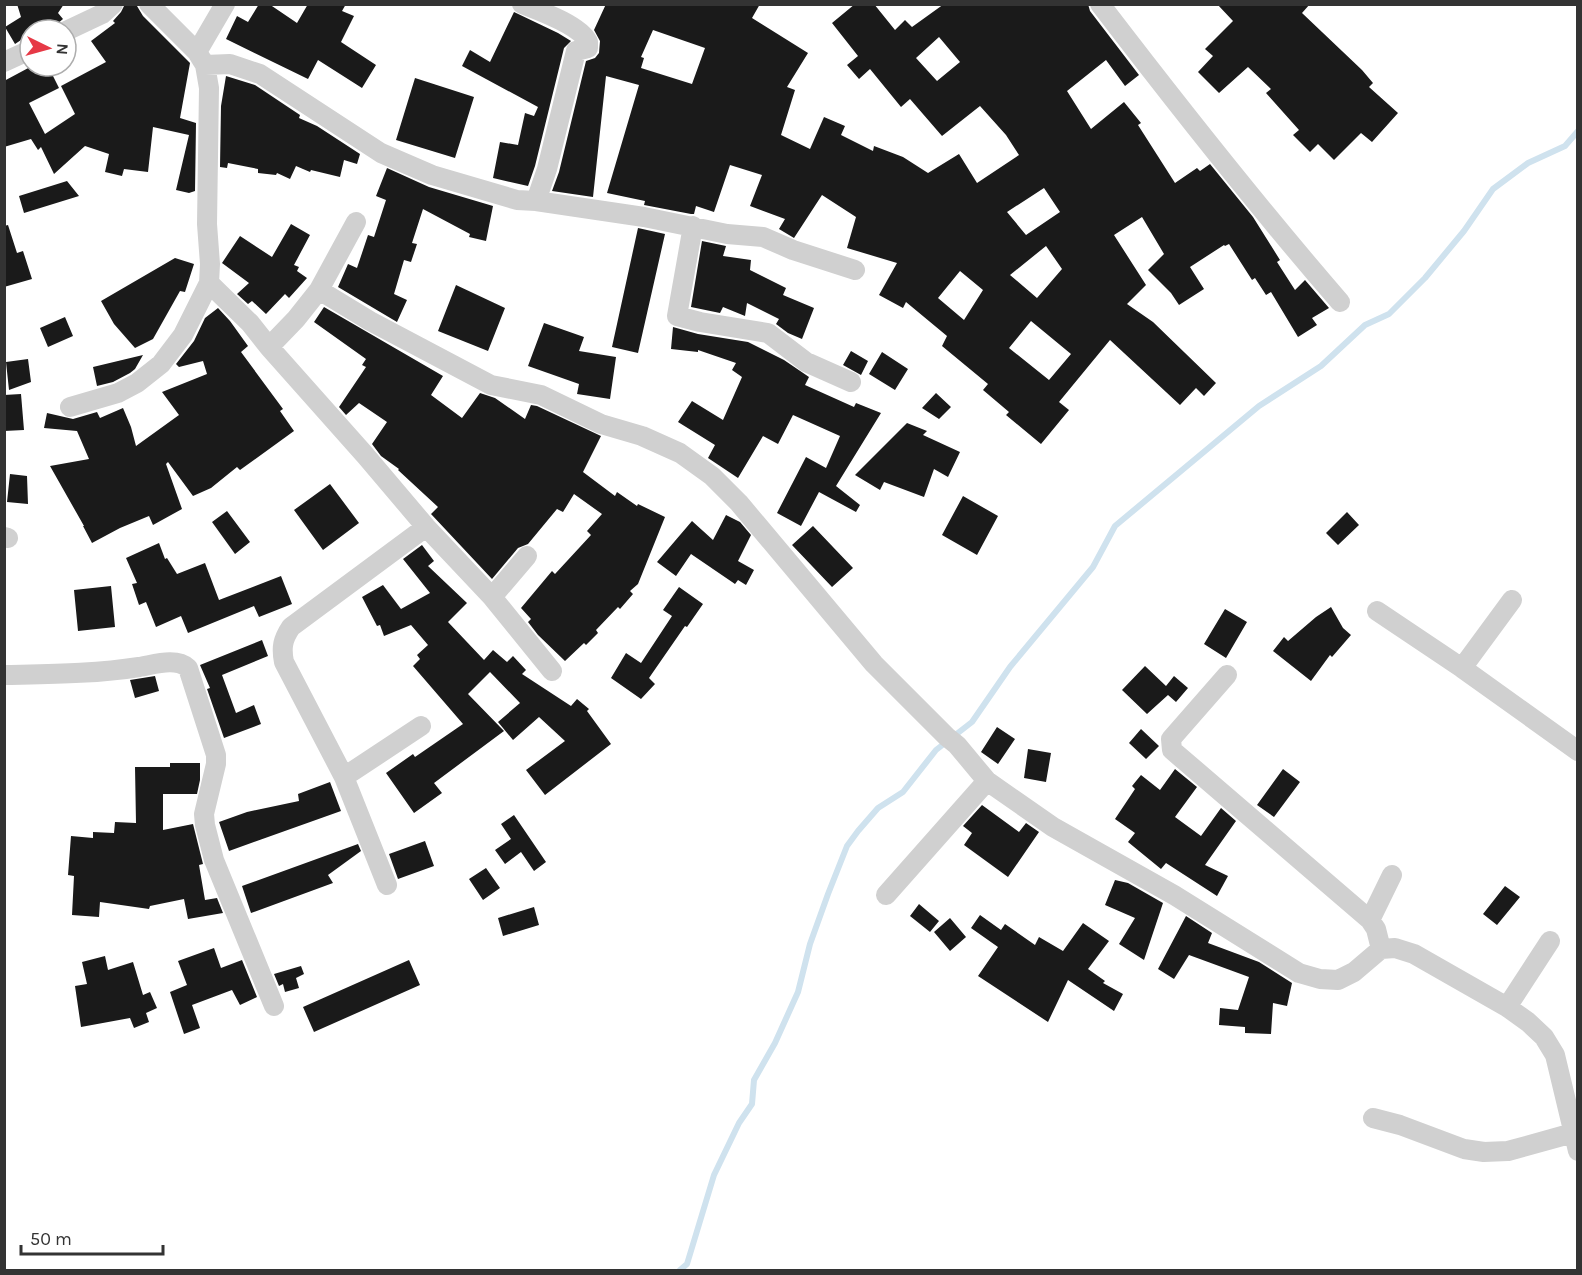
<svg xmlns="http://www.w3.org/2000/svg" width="1582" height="1275" font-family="Karla,sans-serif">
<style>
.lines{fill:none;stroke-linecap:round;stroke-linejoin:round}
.stream{stroke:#cfe2ee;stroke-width:6}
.building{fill:#1a1a1a;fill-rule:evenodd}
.street{stroke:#d0d0d0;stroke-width:20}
</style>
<rect width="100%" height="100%" fill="#fff"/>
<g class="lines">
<path class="stream" d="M680,1270L687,1264L714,1175L739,1123L752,1104L754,1080L775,1043L798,992L810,944L828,894L847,846L858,831L878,808L903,792L936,750L972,722L1010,667L1093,567L1115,526L1259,406L1321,366L1365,325L1389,314L1425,278L1464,231L1493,189L1528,163L1565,146L1578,131"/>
</g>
<path class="building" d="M17,4H64L58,13L63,19L57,24L54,30H30V34L15,44L5,27L21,17Z
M125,4H135L137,6L143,16L190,63L180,118L196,123L195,191L189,193L176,190L189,135L153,127L148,172L124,169L122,176L105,172L109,154L85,146L54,174L41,147L38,150L31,139L4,147V81L32,66H48L59,88L29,103L45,134L75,114L61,86L106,62L91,41L115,23L113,21L121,12Z
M259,4H269L297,23L308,4H346L342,11L354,16L341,42L376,65L362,88L318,60L308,79L226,39L237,16L248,22Z
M606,4H760L752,18L808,53L787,87L795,90L781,135L810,149L824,117L845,126L841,135L873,151L874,146L903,157L928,173L959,154L977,183L1019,155L1006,135L980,106L942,136L910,99L901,107L870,69L859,79L847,65L858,56L832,23L855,4H874L895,30L905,20L912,27L944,4H1088L1090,11L1139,75L1125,86L1106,60L1067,91L1091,129L1124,102L1141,123L1138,125L1175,183L1197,168L1200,171L1210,164L1253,217L1280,260L1277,262L1295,290L1305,280L1329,308L1312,318L1317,325L1298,337L1271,292L1266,295L1255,278L1252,280L1229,244L1225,246L1224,245L1190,267L1204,289L1179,305L1171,293L1148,270L1164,254L1142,217L1114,235L1146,285L1127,304L1153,322L1216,383L1204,396L1196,388L1180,405L1110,340L1059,402L1069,410L1041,444L1006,415L1009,412L983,390L988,384L942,346L947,336L906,302L903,308L879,295L897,263L847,248L856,217L822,195L794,238L779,229L785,219L750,206L762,175L730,165L714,212L696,206L694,214H691L644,205L645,201L607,193L639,85L606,76L593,197L552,191L559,172L586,61L595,58L599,53L600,41L594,30ZM653,30L705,48L692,84L641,68L644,58L641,57ZM939,37L960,62L937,81L916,58ZM1044,188L1060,212L1026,235L1007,212ZM1046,246L1062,269L1037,298L1010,275ZM960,271L983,290L964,320L938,298ZM1031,321L1071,354L1049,380L1009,348Z
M1217,4H1310L1302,13L1362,70L1373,83L1369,87L1398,113L1372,142L1361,133L1334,160L1318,144L1310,152L1293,135L1299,130L1266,93L1271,89L1248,67L1219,93L1198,72L1213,56L1205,49L1233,21Z
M514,12L558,33L571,41L564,48L535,166L528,186L493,178L500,142L518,145L525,113L534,116L538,107L462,66L470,50L490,62Z
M226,76L255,85L300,115L299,118L317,126L360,154L357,164L344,160L340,177L311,170L310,172L296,166L290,179L277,173L276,175L258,173V169L228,163L227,168L220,167L221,106Z
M415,78L474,97L455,158L396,140Z
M387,168L429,187L493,206L486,241L469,237L470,234L423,209L412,243L417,244L411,262L404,260L394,294L407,300L397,322L338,287L348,264L357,268L368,235L374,237L386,200L376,196Z
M67,181L79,196L24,213L19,196Z
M291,224L310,235L294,265L299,267L297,271L307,278L289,298L285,294L266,314L252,301L248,304L237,294L249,283L222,263L240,236L272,257Z
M8,225L17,253L23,251L32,279L4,287V226Z
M638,228L665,234L638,353L612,347Z
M702,241L726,246L723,256L751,260L750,270L786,288L783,295L814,308L802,339L788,333L776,324L779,319L747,303L745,316L723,307L720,313L691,307Z
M175,258L194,264L185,292L180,291L153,339L135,348L114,324L101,301Z
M456,285L505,308L488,351L438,331Z
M324,307L443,376L431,395L462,418L480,393L495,398L525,419L531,405L537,406L601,436L583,472L615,496L617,492L637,506L638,504L665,517L638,584L630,591L633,594L620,609L618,607L596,630L598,633L586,645L584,643L565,661L538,635L528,622L531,619L521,608L552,571L555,574L591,535L587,531L602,514L574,494L563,512L557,509L528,544L518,548L492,579L431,514L438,507L398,470L399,469L381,456L372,444L387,422L359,403L346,415L339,407L366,367L362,365L366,359L314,322Z
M218,308L230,321L248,346L241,352L283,409L280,411L294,431L240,470L237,467L211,488L193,496L168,462L166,464L182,509L153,525L149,516L120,528L92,543L83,526H84L50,466L89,459L77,431L44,428L47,413L73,419L97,412L100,418L123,408L131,427L136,446L179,415L162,392L207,374L203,361L179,367L176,364L194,341L205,318Z
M65,317L73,336L48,347L40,328Z
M544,323L584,337L579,351L616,357L610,399L577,394L579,384L528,366Z
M673,327L698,334L748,342L784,360L809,377L805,385L854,407L856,403L881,413L836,486L860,505L856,512L819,492L801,526L777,513L806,457L826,468L840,436L793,415L778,444L763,436L738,478L708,458L715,445L678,422L692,401L723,420L742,377L732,370L736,363L698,350V352L671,349Z
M851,351L868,361L861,375L843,365Z
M882,352L908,369L895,390L869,374Z
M143,355L135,369L130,373L113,382L97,386L93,367Z
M28,359L31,382L9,390L6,362Z
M936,393L951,407L939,419L922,408Z
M21,394L24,430L4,431V395Z
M907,423L927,431L923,435L960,452L948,477L934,469L924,497L884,482L880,490L855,475Z
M10,474L27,476L28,504L7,502Z
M330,484L359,523L323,550L294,510Z
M963,496L998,516L977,555L942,535Z
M227,511L250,542L235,554L212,522Z
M1347,512L1359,525L1338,545L1326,533Z
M726,515L740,522L751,535L738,561L754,570L746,585L738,580L735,584L691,554L676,576L657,562L692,521L713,540Z
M813,526L853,568L832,587L792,545Z
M159,543L165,559L167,558L177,574L205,563L219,600L281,576L292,604L259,617L254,606L188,633L181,616L156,627L146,602L139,605L132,584L137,583L126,558Z
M422,545L434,561L428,566L467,603L448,622L484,660L493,650L507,662L513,656L526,670L522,674L571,706L577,699L589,709L587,711L611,744L545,795L526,770L565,741L539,717L513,740L498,722L520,703L490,672L468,694L504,731L434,783L442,793L414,813L386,773L413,754L415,757L463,724L413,666L420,659L417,655L428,645L411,625L384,636L380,625L377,626L362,597L383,585L401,609L430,593L403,559Z
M111,586L115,627L78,631L74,590Z
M679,587L703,604L687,627L685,626L649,678L655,684L641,699L611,678L626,653L641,663L672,616L663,610Z
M1331,607L1343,628L1351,635L1332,657L1330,655L1311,681L1273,651L1284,637L1288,641L1316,617Z
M1225,609L1247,622L1226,658L1204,644Z
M262,640L268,656L222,675L236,713L254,705L261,724L224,738L207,689L210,688L200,665Z
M1145,666L1166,686L1174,676L1188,688L1176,702L1168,695L1147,714L1122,690Z
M155,676L159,691L135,698L130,680Z
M997,727L1015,739L998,764L981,752Z
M1141,729L1159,746L1146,759L1129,743Z
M1028,749L1051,753L1046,782L1024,778Z
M170,763H200V780L197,794H163V830L193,824L203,864L199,865L205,900L217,898L223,913L188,919L184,899L150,906L149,909L100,902L99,917L72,915L74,876L68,875L71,836L93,838V832L114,833L115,822L136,823L135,767H170Z
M1175,769L1197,787L1175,817L1201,836L1221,808L1236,821L1205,865L1228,876L1217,896L1166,863L1161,869L1128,842L1135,833L1115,819L1135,789L1132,786L1141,775L1160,790Z
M1283,769L1300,782L1274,817L1257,805Z
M330,782L341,811L229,851L219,822L247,812L299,801L298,794Z
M982,805L1019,832L1026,823L1039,832L1008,877L964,845L972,833L963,826Z
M514,815L546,862L534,871L521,852L505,864L495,850L511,839L501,824Z
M425,841L434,866L398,879L389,854Z
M358,844L361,851L328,875L333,883L251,913L242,886Z
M486,868L500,888L483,900L469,879Z
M1115,880L1128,883L1163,903L1144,960L1119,944L1135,918L1105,905Z
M1505,886L1520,897L1497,925L1483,914Z
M919,904L939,921L930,932L910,916Z
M534,907L539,925L503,936L498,918Z
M980,915L1001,930L1005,924L1035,945L1039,937L1063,951L1083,923L1109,941L1088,969L1105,981L1103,983L1123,994L1114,1011L1068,980L1048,1022L978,976L998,947L971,928Z
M1186,916L1212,933L1208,943L1259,962L1292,983L1287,1006L1273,1003L1271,1034L1245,1033V1027L1219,1025L1220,1008L1238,1010L1249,977L1189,955L1174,979L1158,969Z
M950,918L966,937L950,951L934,932Z
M214,948L221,968L242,960L257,997L240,1005L232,990L192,1005L200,1028L184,1034L170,992L187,985L178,961Z
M105,956L108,970L133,962L143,995L150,992L157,1008L146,1013L149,1022L134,1028L130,1018L81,1027L75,986L87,984L82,962Z
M409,960L420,985L314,1032L303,1007Z
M301,966L304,974L296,978L299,988L285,992L283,984L279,986L274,974Z"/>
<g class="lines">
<path class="street" d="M1100,4C1178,106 1256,205 1340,302
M66,31L102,14L113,4
M197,52L225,4
M4,62L30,50
M205,65L230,64L260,74L381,153L432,175L517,200L536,201L547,169L576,51L588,48V42C580,25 540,11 522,4
M536,201L644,217L727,234L763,237L793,250L855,270
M693,226L677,316L700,322L768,333L806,362L851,382
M209,283L250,323L269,347L296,319L319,290L356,222
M319,290L370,321L491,385L541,395L601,424L642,436L680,453L712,476L739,503L874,664L947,737L957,745L987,781L1053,827L1174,895L1299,973L1320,979L1338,980L1354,972L1381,949L1395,948L1414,954L1507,1007L1528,1022L1544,1037L1555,1055L1578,1151
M269,347L365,455L426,527L492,597L552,671
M70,407L118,393L137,383L161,364L183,335L209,283L210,264L207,224L209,88L205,65L197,52L149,4
M4,537L8,538
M492,597L527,556
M1377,611L1462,668L1578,751
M1462,668L1512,600
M4,675C49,674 95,674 139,667C153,665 176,657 188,668L216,755V764L204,814L205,825L214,860L274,1006
M1227,675L1171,739L1172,750L1370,920L1376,929L1381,949
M344,777L421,726
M387,885L344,777L284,662C281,647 283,639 291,627L426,527
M886,895L987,781
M1370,920L1392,875
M1507,1007L1550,941
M1373,1118L1400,1125L1464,1149L1484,1152L1508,1151L1573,1133"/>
</g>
<rect width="1582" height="1275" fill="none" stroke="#333333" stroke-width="12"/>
<g transform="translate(48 48) rotate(95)"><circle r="28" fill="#ffffff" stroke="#adadad" stroke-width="1.5"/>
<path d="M0-4.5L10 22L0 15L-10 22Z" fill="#e63946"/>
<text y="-9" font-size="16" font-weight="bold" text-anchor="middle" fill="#333333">N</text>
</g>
<path d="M21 1245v9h142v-9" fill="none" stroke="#333333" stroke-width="3"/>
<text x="30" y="1245" font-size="18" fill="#333333" stroke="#ffffff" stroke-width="4.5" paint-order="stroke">50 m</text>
</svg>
